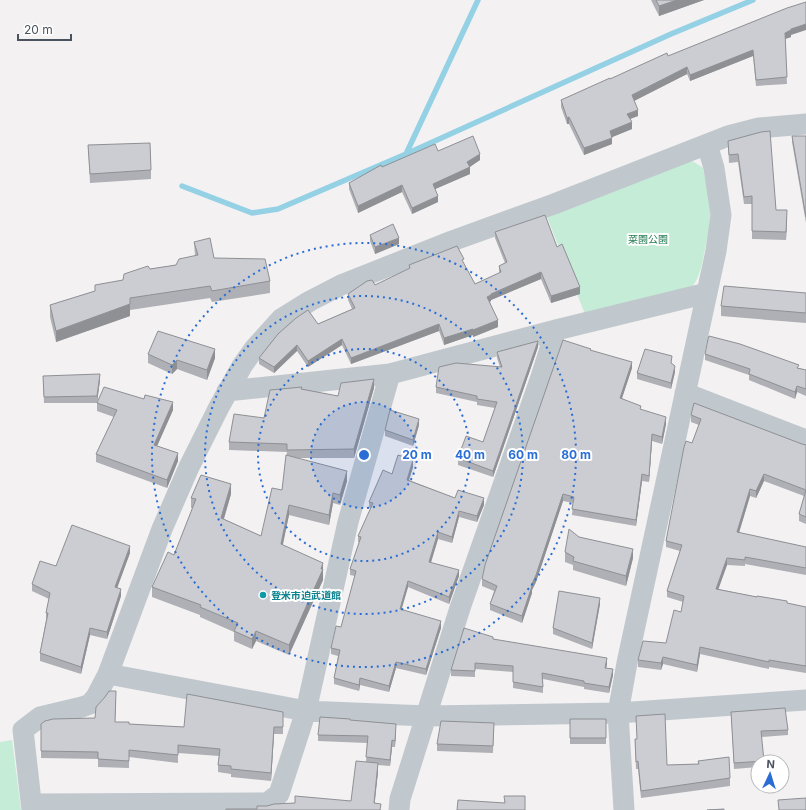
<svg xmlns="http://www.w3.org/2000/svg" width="806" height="810" font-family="Inter,'Noto Sans JP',sans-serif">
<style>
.green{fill:#c4ecd6}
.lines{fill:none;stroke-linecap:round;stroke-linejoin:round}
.stream{stroke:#95d1e5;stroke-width:5.5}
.minor{stroke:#c0c8ce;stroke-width:21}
.wall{fill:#afb0b5}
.shaded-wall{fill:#8e9094}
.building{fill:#cbcdd3;stroke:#8e9094}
.ring{fill:none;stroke:#296dd5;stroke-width:2;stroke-dasharray:2 4}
.culture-dot{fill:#0f9aa8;stroke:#fff;stroke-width:1.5}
.labels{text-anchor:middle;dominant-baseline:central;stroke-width:4;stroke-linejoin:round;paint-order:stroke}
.park-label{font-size:10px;fill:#207951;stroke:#fff}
.culture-label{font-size:10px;font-weight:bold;fill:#0d838f;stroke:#fff;text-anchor:start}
.centre{fill:#296dd5;stroke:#fff;stroke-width:2}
.ring-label{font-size:12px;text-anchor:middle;font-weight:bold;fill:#296dd5;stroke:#fff;stroke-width:4;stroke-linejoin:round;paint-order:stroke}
</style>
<rect width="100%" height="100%" fill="#f3f1f1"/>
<path class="green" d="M688,161L694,162L703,168L711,204L709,230L701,268L697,279L692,287L585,314L547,217Z
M12,740L21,810H0V742Z"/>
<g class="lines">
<path class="stream" d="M406,154L478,0
M182,186L252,213L278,209L406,154L671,34L753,0"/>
<path class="minor" d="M227,391L390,374L556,330L707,293
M685,393L806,440
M108,674L306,711L427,716L618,713L806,700
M32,804L267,803L279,794L306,711L348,522L390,374
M32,810L23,730L40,717L82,707L90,704L96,697L108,674L162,529L189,467L219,407L242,366L254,349L281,319L310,301L341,285L452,241L554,204L728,136L759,128L806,124
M399,810L400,799L460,608L541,377L556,330
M624,810L618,713L627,663L716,251L721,215L714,168L707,144"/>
</g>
<path class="wall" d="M651,0H704L659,16Z
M791,35V37L785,39L787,84L756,86L753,56L690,81L687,74L634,101L638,116L630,119L632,129L612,137V144L584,155L569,124H567L561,107V100L610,79L668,56Z
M761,132L776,210L787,218L786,240L752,239V204H744L738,162L729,163L728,141Z
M792,136H806V223L792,142Z
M88,145L151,170V179L90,183Z
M438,151L480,160L469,167L470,174L435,189L438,202L412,214L402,192L358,213L349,189V183L382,167Z
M495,232L557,247L580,294L551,303L541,279L491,300V301L490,302L498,327L473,337V335L444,345L439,331L351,364L342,345L308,367L297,351L274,373L259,364V358L318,324L352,309L348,300V294L375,285L409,269V265L464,264L475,284L499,273V266L505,263L495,238Z
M370,235L399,244L375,254L370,241Z
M194,242L214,258L270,281V293L212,302L210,298L130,310V316L56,342L50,317V305L95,291L150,269L176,265L195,256Z
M806,293V323L721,316V306Z
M538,347L493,477L458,465V458L483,442L495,408L477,405V402L436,393V387L500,367L497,358V352Z
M591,351L632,368L622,398L666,424L662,444L652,441L649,482L642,481L636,526L572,515L573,503L563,501L536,582L532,590V593L522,623L490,610V604L494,591L482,586V579Z
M148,354L215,358L207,380L177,369L172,374L148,363Z
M705,354L799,368L806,370V396L797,392L795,399L749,380V375L705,360Z
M672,363L675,372L671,389L637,379V373Z
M43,376L100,380L97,402L173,410L157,446L178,461L167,488L96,462V454L114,417L97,411V403H44Z
M374,388L354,458H297L347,481L340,505L333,503L329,525L289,515L282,545L323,563V580L289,655L256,641L252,649L234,641V632L200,617V615L152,597V587L174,555L193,508H191V498L231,494L224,519L261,536L282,490L287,452L229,450V442L264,418L302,389L338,396Z
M691,415L802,444L806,445V524L799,521V514L804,496L764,481L756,498L750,496L739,533L806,547V575L745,564V566L727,565L718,589L806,607V673L769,667V669L700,654L697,672L663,664L661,670L638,667V660L666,643L681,612L683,602L667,597V591L680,551L666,547V541L692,443L699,425L691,422Z
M419,425L413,446L385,436V430Z
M413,467L409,480L455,498L484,505L477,522L459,517L452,543L438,539L431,563L459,576L449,604L408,587L401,609L441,628L426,675L396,668L389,692L360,685L359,691L334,684V678L338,656L331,654V648L341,627L355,576L350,575V569L359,542H358V536L371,508H369V502L392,474Z
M579,537L633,558L626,586L573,570V565L565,562V552Z
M130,553L117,587L121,596L107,639L90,635L81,674L40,661V653L46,620V613L49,599L32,591V584L56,566Z
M600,604L592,649L553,634V628Z
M493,639L607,664L606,668L613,675L609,693L584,689V687L543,679V693L513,688V672L475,669V677L451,676V670Z
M116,699L115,722L129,724L184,727L283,712V734H274L271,781L231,777V774L218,772V765L219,756L178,753V763L129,757V768L98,767V759L41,758V724L95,718Z
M731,712L788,730V735L761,737L764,762H758V767L734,769Z
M570,719H606V744H570Z
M350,720L396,730L395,747H392L390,766L378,765V772L374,803L381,810L257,809L267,806L295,803L351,801L366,762L367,743L318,741V735Z
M494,723L493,753L437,751V744Z
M635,739L667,765L698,764V761L730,778V786L641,798L638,769H636Z"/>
<path class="shaded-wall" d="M677,0H704L659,16V6Z
M806,24V30L791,35V37L785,39V33L791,29Z
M753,50V56L690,81V75Z
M687,67V74L632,102V95Z
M638,110V116L627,120V114Z
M569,117V124H567V118Z
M632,122V129L610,138V131Z
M612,138V144L584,155V148Z
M480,154V160L467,169V162Z
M470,167V174L433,190V184Z
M402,185V192L358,213V206Z
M438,196V202L412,214V208Z
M787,210V218L786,240V232Z
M399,238V244L375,254V247Z
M541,272V279L491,300V301L487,303V297L491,294Z
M580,287V294L551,303V296Z
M130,304V316L56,342V331Z
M498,320V327L473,337V330Z
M439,324V331L351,364V358Z
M473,329V335L444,345V338Z
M342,339V345L308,367V361Z
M538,341V347L493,477V471Z
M297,345V351L274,373V367Z
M215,349V358L207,380V370Z
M177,360V369L172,374V365Z
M632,362V368L620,404V398Z
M675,366V372L671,389V383Z
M100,374V380L97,403V396Z
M374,379V388L354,458V449Z
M797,386V392L795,399V392Z
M173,402V410L154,453V445Z
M666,417V424L662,444V437Z
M419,419V425L413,446V440Z
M652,434V441L649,482V476Z
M178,453V461L167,488V480Z
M413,460V467L407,486V480Z
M347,471V481L340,505V495Z
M642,474V481L636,526V520Z
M764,474V481L756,498V491Z
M231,484V494L221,528V518Z
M750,489V496L737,539V532Z
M333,493V503L329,525V515Z
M563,494V501L536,582L532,590V593L522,623V616L531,586Z
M484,498V505L477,522V516Z
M289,505V515L281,554V544Z
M459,511V517L452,543V537Z
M438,532V539L429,568V562Z
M130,546V553L115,594V587Z
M633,549V558L626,586V576Z
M727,558V565L716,596V589Z
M323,563V580L289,655V645L321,569Z
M459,570V576L449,604V597Z
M408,581V587L400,615V609Z
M121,589V596L107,639V632Z
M600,598V604L592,649V643Z
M441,621V628L426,675V669Z
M90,628V635L81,674V667Z
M256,631V641L252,649V639Z
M700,647V654L697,672V665Z
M663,657V664L661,670V663Z
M607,658V664L605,674V668Z
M396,662V668L389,692V686Z
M613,669V675L609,693V687Z
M360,678V685L359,691V685Z
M396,724V730L395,747V741Z
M274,727V734L271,781V773Z
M392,740V747L390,766V760Z
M378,763V772L374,810V803Z"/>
<path class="building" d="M656,0H677L659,6Z
M806,2V24L791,29V30L785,33L787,77L756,80L753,50L690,75L687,67L632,95L638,110L627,114L632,122L610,131L612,138L584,148L569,117L567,118L561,100L610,78V79L667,53L668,56L787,8Z
M770,131L776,210H787L786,232L752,231V196L744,197L738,154L729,155L728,141L761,132Z
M473,136L480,154L467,162L470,167L433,184L438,196L412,208L402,185L358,206L349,183L381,165L382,167L435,144L438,151Z
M792,136H806V217Z
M150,143L151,170L90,174L88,145Z
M545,215L557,247L562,244L580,287L551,296L541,272L491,294V295L487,297L498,320L473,330V329L444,338L439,324L351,358L342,339L308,361L297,345L274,367L259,358L278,334L296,318L308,310L318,324L355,308L348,294L367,281L372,280L375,285L410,268L409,265L457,246L464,259L462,260L475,284L501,272L499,266L507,262L495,232Z
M393,224L399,238L375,247L370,235Z
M210,238L214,258L265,259L270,281L212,291L210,286L130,298V304L56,331L50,305L95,291V285L123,280L124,274L148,266L150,269L176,265L179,259L198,255L194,242Z
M724,286L806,293V313L721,306Z
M158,331L215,349L207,370L177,360L172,365L148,354Z
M709,336L740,344L799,365L797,368L806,370V389L797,386L795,392L749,374L750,369L705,354L708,339Z
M563,340L591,349L590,350L632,362L620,398L641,406L640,409L666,417L662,437L652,434L649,476L642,474L636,520L572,509L574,497L563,494L536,575L531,586H532L522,616L490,604L497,586L482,579L485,565Z
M538,341L493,471L458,458L466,436L483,442L497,402L477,399V396L436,387L439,367L456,363L502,367L497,352Z
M645,349L672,356L671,363L675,366L671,383L637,373Z
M100,374L97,396L44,397L43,376Z
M374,379L354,449L287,450V444L229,442L234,414L264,418L270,390L302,387L301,389L338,396L341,383Z
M104,387L144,399L145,395L173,402L154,445L178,453L167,480L96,454L117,410L97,403Z
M694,403L802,444L806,445V517L799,514L806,490L764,474L756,491L750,489L737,532L806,547V568L745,557V560L727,558L716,589L757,597V596L787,601V603L806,607V666L769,660V662L700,647L697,665L663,657L661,663L638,660L643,641L666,643L674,610L681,612L684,596L667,591L682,545L666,541L684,447L686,441L692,443L701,419L691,415Z
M390,410L419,419L413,440L385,430Z
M286,455L347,471L340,495L333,493L329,515L289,505L281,544L323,563L321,569H323L289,645L256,631L252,639L234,631L238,623L200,607L201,605L152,587L168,552L174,555L196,499L191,498L201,475L231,484L221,518L261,536L272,488L282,490Z
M398,455L413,460L407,480L455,498L458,490L484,498L477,516L459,511L452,537L438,532L429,562L459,570L449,597L408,581L400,609L441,621L426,669L396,662L389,686L360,678L359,685L334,678L340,650L331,648L336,626L341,627L356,571L350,569L361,537L358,536L373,503L369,502L383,470L392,474Z
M72,525L130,546L115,587L121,589L107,632L90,628L81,667L40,653L48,613H46L50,593L32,584L40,561L56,566Z
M569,529L579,537L633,549L626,576L573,561L574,557L565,552Z
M559,591L600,598L592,643L553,628Z
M464,628L493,637V639L607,658L605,668L613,669L609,687L584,683V681L542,673L543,687L513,682V666L475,663V671L451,670Z
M109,691H116L115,722H129V724L184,727L187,694L283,712V727H274L271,773L231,769V766L218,765L220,749L178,745V755L129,750V761L98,759V752L41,751V724L45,721L53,719L95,718L96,707L105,697Z
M785,708L788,730L761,731L764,761L734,763L731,712Z
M665,714L667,765L699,764L698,761L729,757L730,778L641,791L638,761L636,762L635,739H637L636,716Z
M320,717L350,719V720L396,724L395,741L392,740L390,760L366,757L368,736L318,735Z
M570,719H606V738H570Z
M441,721L494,723L493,746L437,744Z
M356,761L378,763L374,803L381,804L380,810H226V809H257V806H267L274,804L295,803V796L351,801Z
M504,796H525V810H457L458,800L505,803Z
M806,798V810H779L778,800Z
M724,809V810H707Z"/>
<circle cx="364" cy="455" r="53" fill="#296dd5" fill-opacity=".12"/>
<g class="ring">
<circle cx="364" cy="455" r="53"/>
<circle cx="364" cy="455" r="106"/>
<circle cx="364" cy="455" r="159"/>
<circle cx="364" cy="455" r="212"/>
</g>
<circle class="culture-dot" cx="263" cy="595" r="4"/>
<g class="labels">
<g class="park-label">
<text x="648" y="239">菜園公園</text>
</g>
<g class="culture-label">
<text x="271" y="595">登米市迫武道館</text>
</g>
</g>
<circle cx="364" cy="455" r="6" class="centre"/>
<g class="ring-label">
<text x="417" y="459">20 m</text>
<text x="470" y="459">40 m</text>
<text x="523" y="459">60 m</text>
<text x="576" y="459">80 m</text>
</g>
<g transform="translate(770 774) rotate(4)"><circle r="19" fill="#ffffff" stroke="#b7babe"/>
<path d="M0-3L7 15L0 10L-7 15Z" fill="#296dd5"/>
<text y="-6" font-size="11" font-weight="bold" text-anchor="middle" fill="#4a535d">N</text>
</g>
<path d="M18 34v6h53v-6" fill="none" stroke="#4a535d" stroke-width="2"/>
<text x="24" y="34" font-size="12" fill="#4a535d" stroke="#ffffff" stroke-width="3" paint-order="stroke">20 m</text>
</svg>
